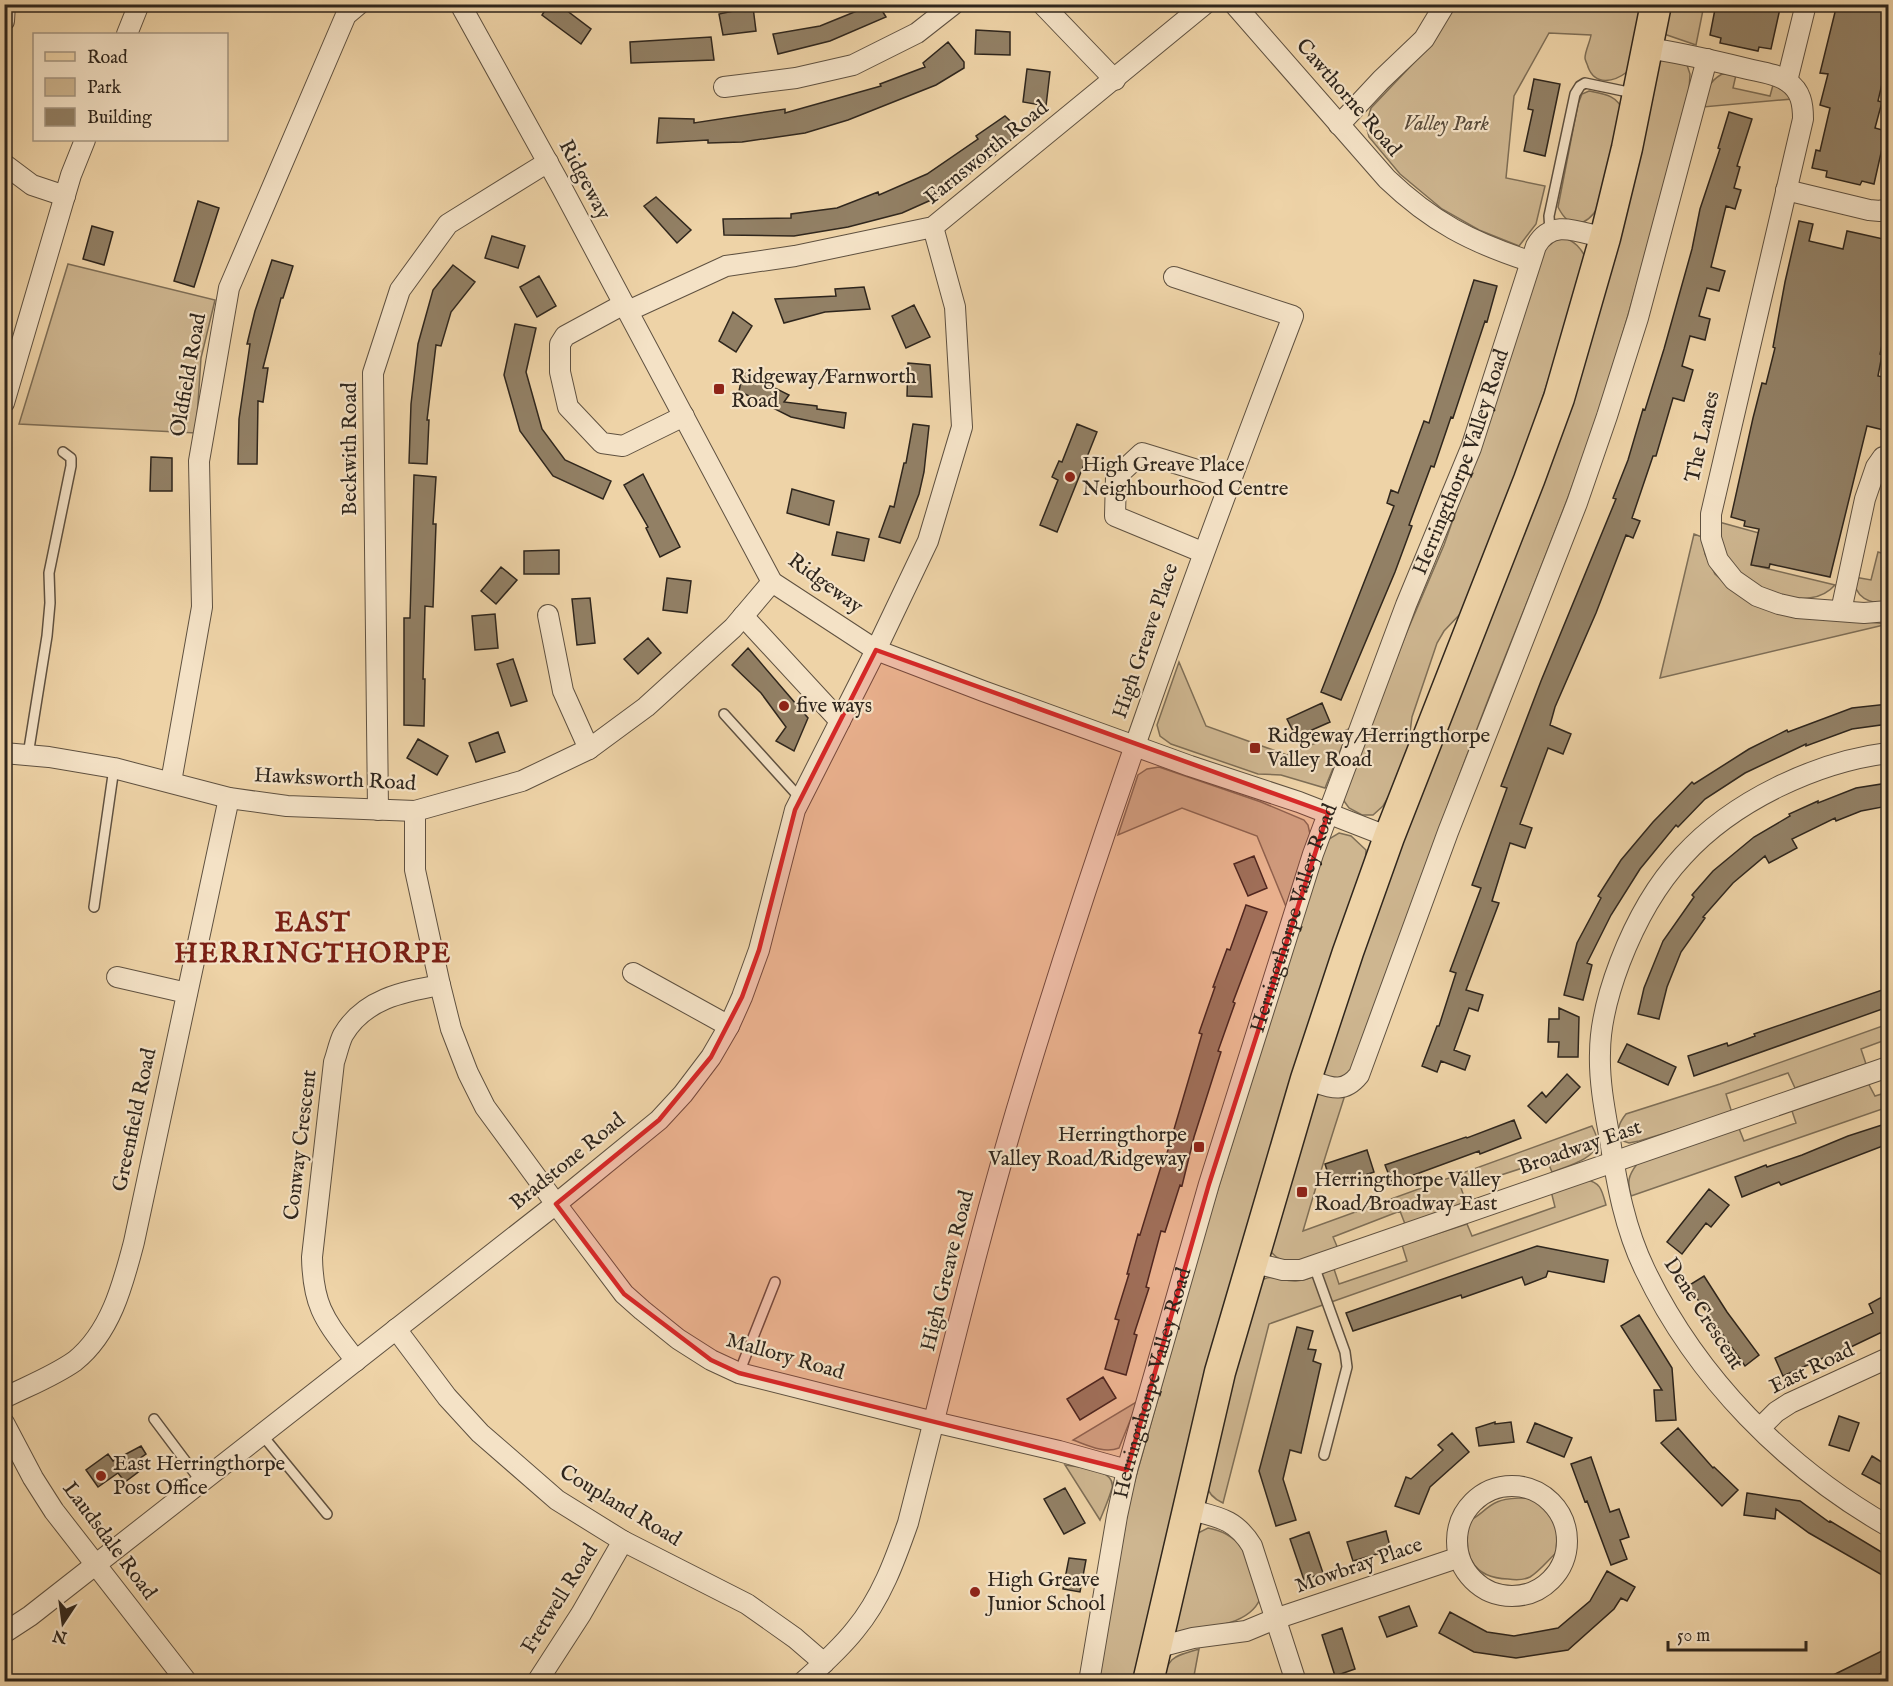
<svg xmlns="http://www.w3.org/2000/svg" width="1893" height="1686" font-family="'IM FELL English',serif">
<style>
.green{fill:#ceb690;stroke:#7e6e56;stroke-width:1.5}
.building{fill:#928065;stroke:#2f261d;stroke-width:1.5}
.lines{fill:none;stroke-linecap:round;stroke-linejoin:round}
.service-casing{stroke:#5f5140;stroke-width:12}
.minor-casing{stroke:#5f5140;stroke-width:22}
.primary-casing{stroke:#2f261d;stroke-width:33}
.service{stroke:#f4e2c6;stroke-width:9}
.minor{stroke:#f4e2c6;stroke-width:20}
.primary{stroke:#eed3a7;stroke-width:30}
.marked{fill:#d62828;fill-opacity:0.2;stroke:#d62828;stroke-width:4.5;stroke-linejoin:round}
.poi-dot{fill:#8f2418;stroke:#f4e2c6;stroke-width:2}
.labels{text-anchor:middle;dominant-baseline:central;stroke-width:4.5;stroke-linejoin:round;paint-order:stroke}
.street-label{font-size:21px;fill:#2f261d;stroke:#f4e2c6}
.park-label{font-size:21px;font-style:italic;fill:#574a3a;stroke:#f4e2c6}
.poi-label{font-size:21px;fill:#2f261d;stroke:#f4e2c6;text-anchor:start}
.district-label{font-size:27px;font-weight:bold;letter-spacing:1.5px;fill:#7a1f14;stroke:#f4e2c6}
</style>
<rect width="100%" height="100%" fill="#eed3a7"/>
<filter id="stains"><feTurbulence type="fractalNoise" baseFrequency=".00333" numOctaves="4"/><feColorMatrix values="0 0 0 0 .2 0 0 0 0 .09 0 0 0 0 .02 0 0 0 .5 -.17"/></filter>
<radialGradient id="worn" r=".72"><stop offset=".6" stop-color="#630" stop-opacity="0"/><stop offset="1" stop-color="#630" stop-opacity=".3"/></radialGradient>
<path class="green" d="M1455,5H1643L1627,72C1614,82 1595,86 1588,67C1588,66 1585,60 1585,58C1585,51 1590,42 1591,35L1549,33L1514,96L1506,178L1545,186L1536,224L1519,246L1479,230L1442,209L1400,174L1369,137L1366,125L1371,108L1423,53Z
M1665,5H1704L1696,45L1667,35L1662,30Z
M1663,58L1680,61L1687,65L1690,74L1689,91C1659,202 1631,314 1595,423C1563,517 1524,608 1488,700C1421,875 1355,1051 1303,1231L1592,1126C1594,1130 1597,1136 1597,1140C1600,1158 1565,1167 1552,1172L1547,1160L1461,1188L1466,1202L1405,1224L1400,1211L1333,1237L1339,1251C1313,1261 1291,1275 1269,1250L1301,1131L1658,64Z
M1722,74L1736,75L1733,88L1770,96L1773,85L1784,88L1792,99L1703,107C1706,91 1708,82 1722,74Z
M1589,91C1604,94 1617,95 1623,111L1599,206C1586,227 1570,231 1558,207L1578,104L1582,94Z
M1562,237C1575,241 1581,248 1587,260L1517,477L1463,611L1444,631L1437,643L1412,717L1407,755L1393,789L1383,806L1373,815H1362L1349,808L1344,801L1345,789L1406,634L1444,545L1509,361L1539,264L1546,247L1552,240Z
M68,264L215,300L201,358L196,433L19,424Z
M1719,522L1759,533L1752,565L1835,585C1809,615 1750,589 1729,562C1720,551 1720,536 1719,522Z
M1694,534L1702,537L1705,554L1715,574L1735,592L1801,615L1888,624L1660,678Z
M1878,552L1888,555V604C1870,603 1854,599 1854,577L1871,580Z
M1179,662L1206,726L1287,755L1349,729L1325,788L1281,775L1258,774L1171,744L1160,736L1157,725Z
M1159,767L1261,802L1304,820L1308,825L1310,834L1287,909L1257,836L1182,808L1118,835L1138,775L1147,769Z
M1339,833L1351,836L1366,850L1365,866L1138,1681L1098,1682L1130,1498L1204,1234L1323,851L1329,839Z
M1888,1024V1039L1861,1049L1866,1064L1795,1088L1788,1073L1726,1094L1732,1113L1639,1141L1629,1143L1620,1140C1617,1128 1619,1123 1626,1114L1720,1084Z
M1867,1081L1875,1096L1888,1092V1107L1631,1196C1627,1182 1628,1176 1637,1164L1738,1126L1744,1141L1796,1123L1791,1108Z
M1586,1180C1601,1182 1602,1191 1606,1205L1269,1324L1223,1503C1214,1499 1208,1494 1206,1484L1259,1282C1272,1272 1281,1282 1296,1281C1309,1280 1322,1273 1334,1269L1339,1284L1407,1261L1402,1245L1467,1224L1472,1236L1555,1207L1551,1191Z
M1138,1401L1119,1448C1104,1454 1087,1445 1073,1440Z
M1065,1465C1079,1467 1116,1469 1112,1488C1109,1499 1104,1510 1100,1520Z
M1531,1497C1551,1506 1566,1529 1558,1551C1549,1559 1540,1571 1530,1577C1524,1580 1515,1580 1508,1579C1472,1578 1462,1554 1468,1521C1480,1517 1485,1507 1497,1502C1507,1497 1520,1499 1531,1497Z
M1208,1528C1248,1535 1249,1566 1260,1599C1248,1628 1199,1628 1171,1633L1196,1534Z
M1199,1649L1193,1681L1161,1682C1170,1655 1173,1657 1199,1649Z"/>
<path class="building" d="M549,4H558L591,29L581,44L542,15Z
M874,4H878L886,17L830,41L778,54L773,34L820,26Z
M1716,4H1781L1771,49L1759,47L1758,51L1720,43L1721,38L1710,35Z
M1837,4H1888V58L1878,101L1882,102L1875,128L1886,131L1874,184L1862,181L1860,185L1826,177L1827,171L1812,168L1816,150L1820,151L1830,108L1820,105L1828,74L1820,73Z
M753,7L756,31L723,35L719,14Z
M976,30L1010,32V55L975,54Z
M711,37L714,60L631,63L630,42Z
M948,42L964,62V68L936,85L848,120L805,133L742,142L708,143V140L657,143L659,118L694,119V123L785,109V113L881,86L880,84L925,67L923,63Z
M1027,69L1050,72L1046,106L1023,102Z
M1534,79L1560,84L1545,156L1524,151L1533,110L1528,109Z
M1729,112L1752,119L1737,166L1740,167L1734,188L1741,190L1735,209L1726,206L1711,267L1725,271L1719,291L1707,288L1699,316L1710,319L1705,340L1690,336L1682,366L1693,370L1684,401L1673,398L1656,456H1653L1632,518L1640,521L1633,538L1626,535L1596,613L1555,707L1550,725L1571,734L1563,754L1548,748L1520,824L1532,828L1525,848L1510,843L1492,901L1499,903L1466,990L1483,995L1478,1011L1469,1008L1454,1050L1470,1056L1465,1070L1441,1061L1437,1072L1422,1066L1437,1026H1439L1456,973L1450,971L1481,888L1472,885L1507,788L1501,786L1541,681L1616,499L1613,498L1628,460L1643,409L1645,410L1664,349L1692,249L1700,209L1720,149L1718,148Z
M1005,116L1021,131L994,156L940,196L902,213L848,227L794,236L724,235L723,219L791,218V214L837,208L878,192L879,195L927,174L978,139L976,136Z
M656,197L691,230L677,243L644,206Z
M198,201L219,208L194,287L174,281Z
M1799,221L1813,224L1809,241L1843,249L1847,231L1888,240V318L1880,354L1882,355L1878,376L1888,378V431L1867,426L1830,577L1770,564L1769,568L1751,565L1759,529L1744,526L1745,521L1731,517L1753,418L1762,383L1766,384L1775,348L1773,347L1785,282Z
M92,226L113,232L104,265L83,259Z
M492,236L525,246L518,268L485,258Z
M272,260L293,266L283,298H281L263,368H268L263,402L258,401L257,464H238L239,419L250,344H247L255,311Z
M453,265L475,282L451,312L441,346L436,345L427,420H429L427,464L409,463L411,404L418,344L433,290Z
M539,276L556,306L537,317L520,287Z
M1474,280L1497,286L1487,322L1485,321L1453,418L1451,417L1434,467L1431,466L1409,525L1412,526L1395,572L1341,700L1321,692L1394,506L1387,503L1391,490L1398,493L1424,421L1429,423Z
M864,287L870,309L825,312L784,323L775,299L836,296L835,289Z
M914,305L930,337L906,348L892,316Z
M733,312L752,326L736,352L719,341Z
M515,324L536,328L526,372L542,429L565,460L611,481L603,499L553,476L520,431L504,375Z
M908,363L930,365L932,397L907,396Z
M743,372L789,395L784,402L817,406V409L846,413L844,428L791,417L739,391Z
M913,424L929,426L924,472L919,494L900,543L879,537L890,506L894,507L904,463H906Z
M1077,424L1097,432L1057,532L1040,525L1058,480L1052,477L1059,461L1062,462Z
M151,457L172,458V491H150Z
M643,474L680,547L660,557L646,528L648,527L624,485Z
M414,475L436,477L433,524H436L433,607L425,606L423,679H425L424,726L404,725V618H410Z
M792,489L834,501L829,525L787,513Z
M837,532L869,539L864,561L832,555Z
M559,550V574H524V551Z
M501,567L517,580L496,604L481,591Z
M667,578L691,581L687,613L663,610Z
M590,598L595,643L577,645L572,599Z
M495,614L498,648L475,650L472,616Z
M648,638L661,653L638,674L624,659Z
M748,648L808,718L794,751L776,741L786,727L761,693L732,665Z
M513,659L527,701L511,706L497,664Z
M1322,703L1330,722L1296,737L1287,719Z
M1888,704V724L1852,729L1806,746V744L1745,773L1705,799L1678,827L1676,825L1640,869L1611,915L1587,963L1592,965L1583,1000L1564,995L1577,943L1601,898L1598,896L1621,860L1653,822L1692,782L1694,784L1749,749L1787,730L1788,732L1852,708Z
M498,732L505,752L476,762L469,743Z
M418,739L448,756L437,775L407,758Z
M1888,783V806L1861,811L1836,821L1835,818L1792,839L1797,848L1769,863L1765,856L1733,883L1703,917L1705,918L1681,952L1667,987L1659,1019L1638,1014L1644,988L1663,941L1694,897L1692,895L1713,871L1754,837L1790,816L1789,814L1818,801V803L1856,788Z
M1254,856L1267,888L1248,896L1234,864Z
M1246,905L1267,912L1233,1002L1235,1003L1218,1051L1221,1052L1194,1137L1182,1186L1180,1185L1165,1232L1161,1231L1146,1287L1149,1288L1134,1334L1137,1335L1126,1375L1105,1369L1119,1320L1115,1319L1129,1274H1127L1138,1234L1140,1235L1163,1160H1165L1202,1034L1199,1033L1215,987H1213L1227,949L1230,950Z
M1888,988V1007L1694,1076L1688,1056L1727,1043L1728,1046L1755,1036L1754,1034Z
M1559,1008L1579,1017L1578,1057H1558L1559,1042H1548L1549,1019H1559Z
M1627,1044L1676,1067L1668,1085L1618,1062Z
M1567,1074L1580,1087L1546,1123L1528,1106L1542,1092L1546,1097Z
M1514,1120L1521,1138L1480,1154L1479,1151L1392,1183L1385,1165L1466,1137L1467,1138Z
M1888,1123V1144L1781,1185L1779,1182L1742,1197L1735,1177L1766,1165L1767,1167L1802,1155L1848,1136Z
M1367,1150L1374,1172L1332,1186L1325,1164Z
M1709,1189L1729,1205L1711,1227L1706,1223L1682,1254L1667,1242Z
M1537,1246L1608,1260L1604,1282L1548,1271L1546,1277L1525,1285L1522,1277L1462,1298L1461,1295L1353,1331L1346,1313Z
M1704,1276L1727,1312L1759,1355L1745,1366L1688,1286Z
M1882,1297L1887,1307L1888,1306V1344L1882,1332L1830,1357V1355L1783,1376L1775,1358L1873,1313L1869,1304Z
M1639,1315L1672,1368L1676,1420L1656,1421L1654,1390H1662L1621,1326Z
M1297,1327L1313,1331L1308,1349L1316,1350L1313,1361L1321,1364L1301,1453L1290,1450L1283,1479L1296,1520L1276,1526L1259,1471Z
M1103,1377L1116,1398L1080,1420L1067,1399Z
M1839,1416L1859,1423L1849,1451L1829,1445Z
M1495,1422V1424L1511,1422L1514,1442L1479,1446L1476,1428Z
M1535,1423L1572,1438L1564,1457L1527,1442Z
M1678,1428L1713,1468L1714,1467L1738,1490L1722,1506L1661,1443Z
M1452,1433L1469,1452L1430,1487L1419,1514L1395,1506L1406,1477L1411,1479L1443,1450L1438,1445Z
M141,1446L146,1454L139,1459L145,1467L125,1482L118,1473L98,1487L86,1470L108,1454L113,1461Z
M1872,1456L1888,1466V1488L1862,1474Z
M1591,1457L1610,1512L1619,1509L1629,1537L1620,1540L1627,1559L1611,1565L1587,1501L1585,1502L1571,1464Z
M1065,1488L1085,1523L1064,1534L1044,1499Z
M1747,1493L1800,1501L1829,1522L1830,1521L1888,1556V1563L1882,1575L1809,1533L1776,1509L1775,1519L1744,1515Z
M1386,1531L1391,1550L1353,1561L1347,1542Z
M1309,1532L1323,1573L1304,1580L1290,1539Z
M1069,1558L1086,1560L1080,1592L1063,1589Z
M1607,1571L1635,1587L1627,1601L1621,1598L1614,1609L1568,1650L1516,1658L1474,1652L1439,1633L1450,1612L1487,1632L1514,1636L1558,1628L1590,1601Z
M1409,1606L1417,1626L1387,1637L1379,1617Z
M1342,1628L1355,1669L1335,1676L1322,1635Z
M1888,1648V1670L1864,1682H1819Z"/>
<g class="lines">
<g class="service-casing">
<path id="service" d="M1550,231L1549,216L1575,94L1580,86L1585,83L1633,93
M724,714L800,798
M28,755L47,636L50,603L49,573L71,466V458L63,452
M94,907L114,768
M1314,1266L1345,1352L1347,1367L1324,1455
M739,1373L775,1282
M154,1419L202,1483
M263,1436L327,1514"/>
</g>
<g class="minor-casing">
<g id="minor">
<path d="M460,4L562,188L772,582L876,650L983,691L1190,766L1299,802L1389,837"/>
<path d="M1042,4L1115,80"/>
<path d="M1234,4L1387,179C1432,222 1471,242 1529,261"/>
<path d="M4,21L5,4"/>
<path d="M127,34L139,4"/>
<path d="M1648,48C1682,53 1715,61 1748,69C1761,72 1778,74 1788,82C1801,91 1803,104 1803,119L1711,514V538L1718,560L1734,580L1757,596L1779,604L1797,608L1864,613L1888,611"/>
<path d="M1787,81L1806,4"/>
<path d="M724,87L796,78L853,65L917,33L954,4"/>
<path d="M1339,125L1381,80L1424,39L1445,4"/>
<path d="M4,164L32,185L65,196"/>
<path d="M1786,190L1869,210L1880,211L1888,209"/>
<path d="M624,304L565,336L560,344V372L568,407L602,443L623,446L684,416"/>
<path d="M628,311L726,266L795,256L933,227L1205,4"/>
<path d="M4,403L71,175L85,140"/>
<path d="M1202,552L1115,516L1116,477L1142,453L1230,480"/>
<path d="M1841,611L1865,499L1876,467L1883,457"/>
<path d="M548,615L563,691L589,749"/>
<path d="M743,616L840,721"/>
<path d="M4,753L49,757L114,768L229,798L287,806L415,811L522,781L589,749L646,707L733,628L772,582"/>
<path d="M1888,753C1816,762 1733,801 1683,856C1655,886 1635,923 1620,962C1609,991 1600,1022 1600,1053C1599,1082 1605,1112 1610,1140C1617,1185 1625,1229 1645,1270C1697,1378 1785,1467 1888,1526"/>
<path d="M171,782L202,607L199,461L229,288L346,15L359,4"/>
<path d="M378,810L373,373L400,290L448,224L548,162"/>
<path d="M415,811V870L440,985L451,1029L468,1073L485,1107L556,1204L624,1294L642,1310L678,1339L711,1360L739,1373L934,1422L1059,1451L1127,1470"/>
<path d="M633,973L729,1026"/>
<path d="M117,977L187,993"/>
<path d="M1306,1079C1328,1086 1342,1096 1359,1075L1448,832L1577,503L1607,416L1638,318L1707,59"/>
<path d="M1251,1262L1283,1270H1301L1888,1067"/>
<path d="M396,1329L447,1397L480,1433L557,1500L623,1541L747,1604L795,1638L824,1663"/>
<path d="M356,1361C326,1321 313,1309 312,1257L334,1062C337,1054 339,1043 343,1035C364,999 402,992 440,985"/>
<path d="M4,1398C28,1386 54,1376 75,1361C111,1332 123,1284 134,1242L229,798"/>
<path d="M4,1423L33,1478L54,1511L187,1682"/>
<path d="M1760,1428L1776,1412L1790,1403L1888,1358"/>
<circle cx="1512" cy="1541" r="55"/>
<path d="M1187,1509C1217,1517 1235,1518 1252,1546L1296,1682"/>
<path d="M4,1633L30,1616L556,1204L659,1120L683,1094L711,1057L729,1026L742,997L759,950L795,810L876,650L928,541L962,427L955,307L933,227"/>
<path d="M1155,1648L1193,1638L1246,1631L1275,1619L1457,1558"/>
<path d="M537,1682L581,1614L623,1541"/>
<path d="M803,1682C821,1666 840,1649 855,1630C881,1599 895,1560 908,1523C945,1379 979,1234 1022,1092C1101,830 1195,572 1293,316L1174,277"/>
<path id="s1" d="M1089,1682L1117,1516L1127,1470L1209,1184L1313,854L1406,605L1471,448L1536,246C1552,218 1578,232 1605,238"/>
</g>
</g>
<g class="primary-casing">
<path id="primary" d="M1148,1682L1220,1372L1306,1079L1348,952L1389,837L1529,480L1559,398L1605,238L1627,148L1656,4"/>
</g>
<use href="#service" class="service"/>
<use href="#minor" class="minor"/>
<use href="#primary" class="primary"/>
</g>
<path class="marked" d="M876,650L1328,813L1209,1184L1127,1470L739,1373L711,1360L624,1294L556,1204L659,1120L711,1057L742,997L759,950L795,810Z"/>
<g class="poi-dot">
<rect x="713" y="383" width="12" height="12" rx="3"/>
<circle cx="1070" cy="477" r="6"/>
<circle cx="784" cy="706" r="6"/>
<rect x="1249" y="742" width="12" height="12" rx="3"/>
<rect x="1193" y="1141" width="12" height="12" rx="3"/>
<rect x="1296" y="1186" width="12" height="12" rx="3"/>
<circle cx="101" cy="1476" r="6"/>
<circle cx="975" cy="1592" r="6"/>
</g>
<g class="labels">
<g class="street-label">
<text transform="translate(1348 98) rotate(49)">Cawthorne Road</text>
<text transform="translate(987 153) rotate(-39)">Farnsworth Road</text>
<text transform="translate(584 180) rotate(62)">Ridgeway</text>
<text transform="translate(189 375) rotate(-80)">Oldfield Road</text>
<text transform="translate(1703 437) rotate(-77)">The Lanes</text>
<text transform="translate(350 449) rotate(-90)">Beckwith Road</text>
<text stroke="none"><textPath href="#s1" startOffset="1278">Herringthorpe Valley Road</textPath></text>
<text transform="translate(825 584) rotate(36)">Ridgeway</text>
<text transform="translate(1146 641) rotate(-71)">High Greave Place</text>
<text transform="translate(335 780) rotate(3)">Hawksworth Road</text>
<text stroke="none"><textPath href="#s1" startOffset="792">Herringthorpe Valley Road</textPath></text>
<text transform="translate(135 1120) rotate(-78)">Greenfield Road</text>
<text transform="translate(301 1145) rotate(-83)">Conway Crescent</text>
<text transform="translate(1580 1148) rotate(-19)">Broadway East</text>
<text transform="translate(568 1162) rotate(-39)">Bradstone Road</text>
<text transform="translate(948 1271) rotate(-76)">High Greave Road</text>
<text transform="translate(1703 1314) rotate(57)">Dene Crescent</text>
<text transform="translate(785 1357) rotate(16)">Mallory Road</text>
<text transform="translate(1812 1369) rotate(-26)">East Road</text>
<text stroke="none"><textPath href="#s1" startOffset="306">Herringthorpe Valley Road</textPath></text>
<text transform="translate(620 1506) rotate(31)">Coupland Road</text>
<text transform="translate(109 1541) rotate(53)">Laudsdale Road</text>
<text transform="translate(1359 1566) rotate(-19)">Mowbray Place</text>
<text transform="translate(560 1599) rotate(-58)">Fretwell Road</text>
</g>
<g class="park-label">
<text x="1446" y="124">Valley Park</text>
</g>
<g class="poi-label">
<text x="731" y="377">Ridgeway/Farnworth<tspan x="731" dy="24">Road</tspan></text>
<text x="1082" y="465">High Greave Place<tspan x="1082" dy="24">Neighbourhood Centre</tspan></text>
<text x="796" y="706">five ways</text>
<text x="1267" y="736">Ridgeway/Herringthorpe<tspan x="1267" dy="24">Valley Road</tspan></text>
<text x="1187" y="1135" text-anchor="end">Herringthorpe<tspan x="1187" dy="24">Valley Road/Ridgeway</tspan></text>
<text x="1314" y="1180">Herringthorpe Valley<tspan x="1314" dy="24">Road/Broadway East</tspan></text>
<text x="113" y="1464">East Herringthorpe<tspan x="113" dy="24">Post Office</tspan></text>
<text x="987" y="1580">High Greave<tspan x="987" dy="24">Junior School</tspan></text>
</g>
<g class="district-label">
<text x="313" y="924">EAST<tspan x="313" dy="31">HERRINGTHORPE</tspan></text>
</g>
</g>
<rect width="1893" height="1686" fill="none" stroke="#eed3a7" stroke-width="24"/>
<rect x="6" y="6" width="1881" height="1674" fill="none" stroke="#2f261d" stroke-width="3"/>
<rect x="12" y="12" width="1869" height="1662" fill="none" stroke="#2f261d" stroke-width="1.5"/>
<rect x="33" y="33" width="195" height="108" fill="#f4e2c6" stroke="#a59782" stroke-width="1.5"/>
<rect x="45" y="52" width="30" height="9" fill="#eed3a7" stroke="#a59782" stroke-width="1.5"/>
<text x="87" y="63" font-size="18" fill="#2f261d">Road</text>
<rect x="45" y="78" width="30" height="18" fill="#ceb690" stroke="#a59782" stroke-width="1.5"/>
<text x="87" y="93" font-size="18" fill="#2f261d">Park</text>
<rect x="45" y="108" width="30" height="18" fill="#928065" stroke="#a59782" stroke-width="1.5"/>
<text x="87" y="123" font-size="18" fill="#2f261d">Building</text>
<g transform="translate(63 1623) rotate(193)" stroke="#f4e2c6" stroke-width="4.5" paint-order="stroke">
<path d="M0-4.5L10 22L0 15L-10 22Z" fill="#2f261d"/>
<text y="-9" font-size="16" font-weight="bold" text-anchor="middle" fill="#2f261d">N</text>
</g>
<path d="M1668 1641v9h138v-9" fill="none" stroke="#2f261d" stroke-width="3"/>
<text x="1677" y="1641" font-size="18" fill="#2f261d" stroke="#f4e2c6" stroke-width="4.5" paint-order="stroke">50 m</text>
<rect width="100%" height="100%" filter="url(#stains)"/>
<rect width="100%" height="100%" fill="url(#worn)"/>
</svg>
